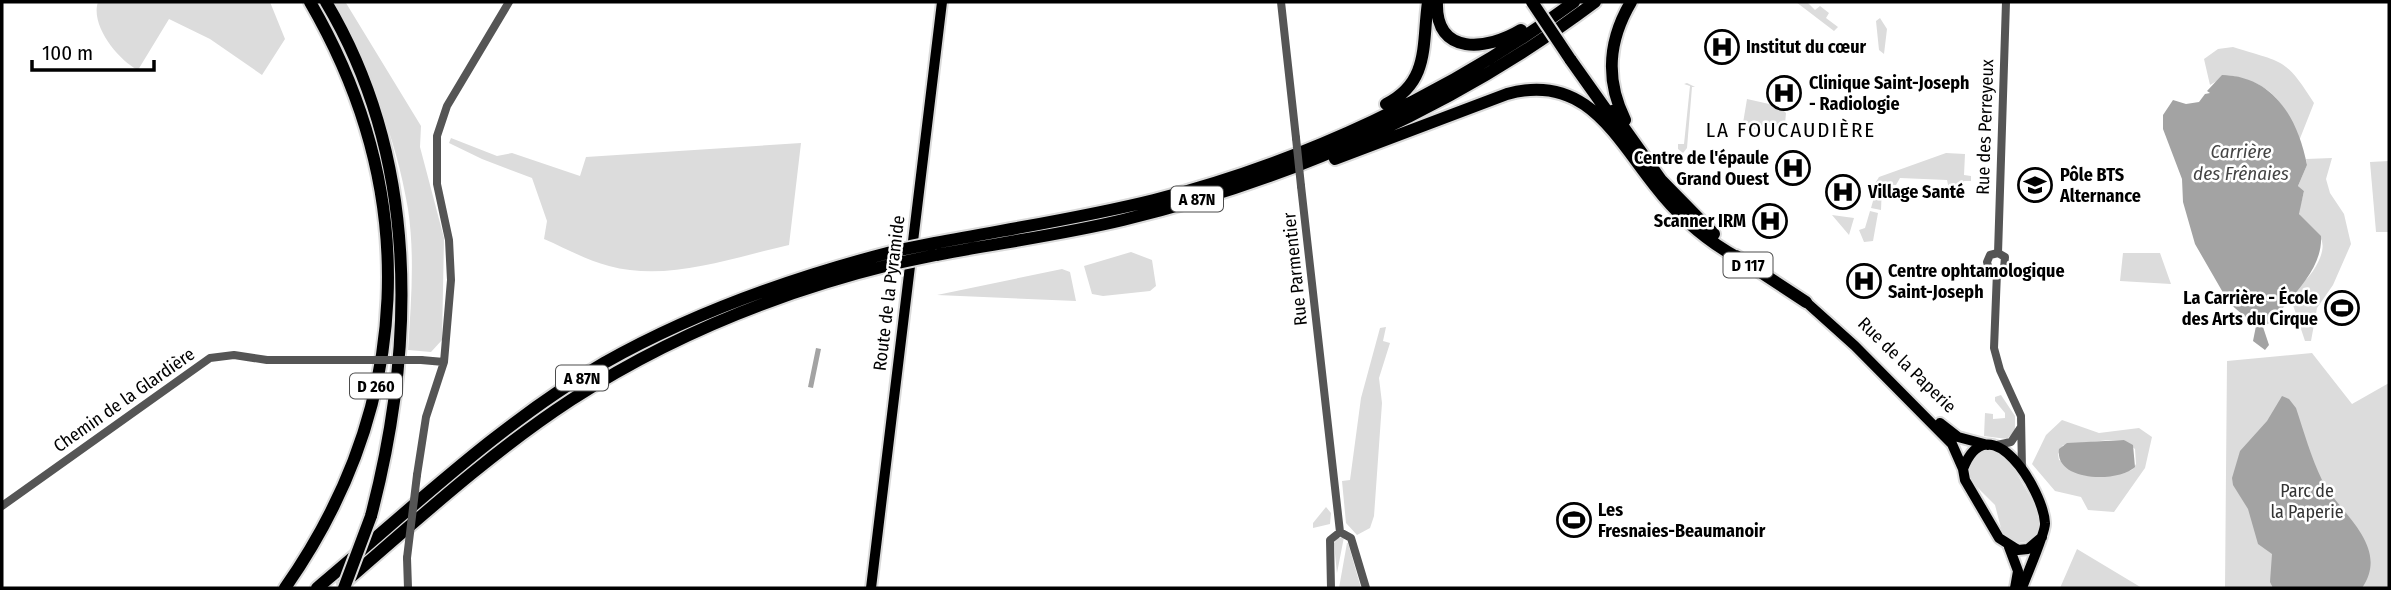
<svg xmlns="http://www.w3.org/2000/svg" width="2391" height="590" font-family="'Fira Sans Condensed',sans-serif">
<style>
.green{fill:#dcdcdc;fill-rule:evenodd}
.water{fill:#a3a3a3}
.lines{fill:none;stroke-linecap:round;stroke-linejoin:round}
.major-casing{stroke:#dbdbdb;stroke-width:14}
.highway-casing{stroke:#dbdbdb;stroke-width:16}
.minor{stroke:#555;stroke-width:8}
.major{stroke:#000;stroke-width:10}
.highway{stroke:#000;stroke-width:12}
.highway-bridge-casing{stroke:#dbdbdb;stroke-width:16;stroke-linecap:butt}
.minor-bridge{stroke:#555;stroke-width:8}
.highway-bridge{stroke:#000;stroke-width:12}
.labels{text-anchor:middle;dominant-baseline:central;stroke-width:5;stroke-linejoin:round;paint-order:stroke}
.shield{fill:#fff;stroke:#4c4c4c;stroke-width:2}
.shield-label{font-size:16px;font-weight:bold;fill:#000}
.poi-label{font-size:18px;font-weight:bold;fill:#000;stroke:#fff;text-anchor:start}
.street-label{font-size:18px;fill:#000;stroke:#fff}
.park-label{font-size:18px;fill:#333;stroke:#fff}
.water-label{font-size:19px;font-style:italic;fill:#444;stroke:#fff}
.quarter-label{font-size:21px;letter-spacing:2px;fill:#000;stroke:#fff}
</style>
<rect width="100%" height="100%" fill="#fff"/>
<path class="green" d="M98,2H270L285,39L262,75L210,39L169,19L138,70C118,60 90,25 98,2Z
M334,2L346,3L421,126L420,147L444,238L442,340L431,352L408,350C411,303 415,256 408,209C396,135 367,68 334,2Z
M1796,2H1807L1815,10L1820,6L1829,13L1826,18L1838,27L1834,31Z
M1880,18L1887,29L1884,54L1879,50L1876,21Z
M2233,47C2283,63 2285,57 2314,103L2299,141C2282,99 2273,84 2227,75L2210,85L2204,59L2218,49Z
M1687,83L1695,87H1692L1687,148L1683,153L1678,149V144H1684L1690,86L1684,84Z
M1747,99L1778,106L1786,113L1785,124L1779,128L1742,129Z
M451,138L497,156L512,153L580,176L586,157L801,143L789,245C731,258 668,282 609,266C586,260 565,248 544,239L547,221L532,178L482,159L449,143Z
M1946,153L1965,154L1964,175L1971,176V181H1964L1963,186L1948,185L1947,180L1900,178L1896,185H1882L1881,210L1871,208L1875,194L1868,195L1879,177Z
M2332,158L2326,179L2330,193L2344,214L2351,244L2333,285L2317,308L2311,341H2305L2290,296C2297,287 2307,280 2313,271C2340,229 2302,231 2299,213C2299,207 2303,198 2304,191L2298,186L2307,165L2306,159Z
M2389,161V232H2376L2370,162Z
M1870,211L1878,213L1873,241L1864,242L1859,230L1865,228Z
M1832,215L1854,218L1849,235Z
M1131,252L1152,260L1156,286L1150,291L1103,296L1092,294L1084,266Z
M2123,253H2160L2171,284L2120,281Z
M1062,269L1070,272L1076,301L937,295Z
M1386,327L1383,341L1390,343L1379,378L1382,403L1374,516L1370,528L1357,535L1346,523L1342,481L1350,480L1361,398L1380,328Z
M2312,353L2352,404L2389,383V588H2225L2227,361Z
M2001,395L2015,416V431L2007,439L1984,436L1985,413L1993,414V419L2005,418V413L1995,401V397Z
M2062,420L2099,433L2139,428L2152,437L2145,468L2114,512L2088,510L2081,497L2055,491L2032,464L2046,435ZM2109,440H2124L2135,449L2136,464L2132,470L2100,477L2059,460L2058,454L2063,445Z
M1987,449L1995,450L2009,460L2040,514L2038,534C2025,546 2017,544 2003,536L1995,505L1969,479L1968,470L1975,455Z
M1326,507L1331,513L1330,524L1313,528V523Z
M1344,537L1337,573V574L1334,543L1338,538Z
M1347,543H1348L1361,588H1339Z
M2077,549L2142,588H2060Z"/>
<path class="water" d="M2222,75C2274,76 2298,119 2307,165L2298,186L2304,191L2299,214L2321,236C2323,270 2291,296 2272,321L2263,327L2269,345L2265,350L2253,341L2256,326L2229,303L2195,244L2183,202L2182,179L2163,129V115L2173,100L2186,104L2199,102L2205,94L2210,93L2207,91Z
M816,348L821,349L813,388L808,387Z
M2282,396L2289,399L2296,408C2304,432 2311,457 2322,480C2339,513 2391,546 2362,588H2273L2270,582L2272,554L2258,544L2248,509L2233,485L2232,478L2240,451L2267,421Z
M2124,440L2133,445L2135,467C2118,483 2054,482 2059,449L2067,443Z"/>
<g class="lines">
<g class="major-casing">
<path id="major" d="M1806,302L1855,346L1952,444L1963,469L1965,480L1999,538L2018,550L2028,549L2042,537
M1940,423L1958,437L1988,445
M1963,469C1989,402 2043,490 2045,523C2046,532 2026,576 2022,588
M2009,547L2018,571L2015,588
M871,588L942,2"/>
</g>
<g class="highway-casing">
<path id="highway" d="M326,2C419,158 416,344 371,516
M1437,2C1435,57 1488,50 1521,30
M1570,59L1614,121
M1386,104C1430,82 1422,44 1428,2
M1612,111L1661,180L1714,234
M1625,120C1605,79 1608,41 1631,2
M1335,159L1507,94C1585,72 1615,136 1655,186C1679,217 1706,241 1740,259
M935,243C1008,229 1082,218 1154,200C1303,162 1450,93 1574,2
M936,255C998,243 1061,235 1123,220C1293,179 1455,107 1595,2
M1736,256L1806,302
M344,583C417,520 490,453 571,400C671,335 779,292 893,264
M285,588C413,405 422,195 310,2
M317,588C409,511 500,423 604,363C696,311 794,277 895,251"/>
</g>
<path class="minor" d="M1281,2L1296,138
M1301,186L1340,532
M1998,253L2006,2
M1997,272L1994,348L2000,370L2021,416L2022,470
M1997,272L1989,269L1987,262L1990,255L1998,253
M1997,272L2004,269L2005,257L1998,253
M421,360L444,362
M1997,445L2011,442L2021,427
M417,475L426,417L444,362L451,280L449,240L437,184V136L447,106L509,2
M2,506L210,358L234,355L267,360H359
M407,558L408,588
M1331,588L1330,540L1340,532L1351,538L1366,588"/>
<use href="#major" class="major"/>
<use href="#highway" class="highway"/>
<g class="highway-bridge-casing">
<path id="highway-bridge" d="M1532,2L1570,59
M895,251L935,243
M893,264L936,255
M344,588L371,516"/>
</g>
<path class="minor-bridge" d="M1296,138L1301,186
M359,360H421
M407,558L417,475"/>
<use href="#highway-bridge" class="highway-bridge"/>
</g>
<defs>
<g id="hospital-ring" transform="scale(1.75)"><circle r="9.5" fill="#fff" stroke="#000" stroke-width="1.5"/><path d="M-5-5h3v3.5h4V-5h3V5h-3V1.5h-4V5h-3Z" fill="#000"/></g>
<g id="university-ring" transform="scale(1.75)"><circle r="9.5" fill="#fff" stroke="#000" stroke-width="1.5"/><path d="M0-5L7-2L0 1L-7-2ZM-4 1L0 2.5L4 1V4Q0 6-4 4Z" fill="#000"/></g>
<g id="stadium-ring" transform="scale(1.75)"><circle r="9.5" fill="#fff" stroke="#000" stroke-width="1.5"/><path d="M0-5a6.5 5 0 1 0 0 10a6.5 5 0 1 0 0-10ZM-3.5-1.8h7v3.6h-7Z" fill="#000"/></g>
</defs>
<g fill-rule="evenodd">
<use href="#hospital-ring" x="1722" y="47"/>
<use href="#hospital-ring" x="1784" y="93"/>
<use href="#hospital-ring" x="1793" y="168"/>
<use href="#university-ring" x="2035" y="185"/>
<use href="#hospital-ring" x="1843" y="192"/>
<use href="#hospital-ring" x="1770" y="221"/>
<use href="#hospital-ring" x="1864" y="281"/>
<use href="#stadium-ring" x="2342" y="308"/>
<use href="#stadium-ring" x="1574" y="520"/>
</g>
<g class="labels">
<g class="shield">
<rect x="1171" y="186.5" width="52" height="25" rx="5"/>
<rect x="1723.5" y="252.5" width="49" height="25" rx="5"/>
<rect x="556" y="365.5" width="52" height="25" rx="5"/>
<rect x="350" y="373.5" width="52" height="25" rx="5"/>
</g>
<g class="shield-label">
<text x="1197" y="199">A 87N</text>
<text x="1748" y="265">D 117</text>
<text x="582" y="378">A 87N</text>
<text x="376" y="386">D 260</text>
</g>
<g class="poi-label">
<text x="1746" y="47">Institut du cœur</text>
<text x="1809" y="83">Clinique Saint-Joseph<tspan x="1809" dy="21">- Radiologie</tspan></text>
<text x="1769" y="158" text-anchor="end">Centre de l'épaule<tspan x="1769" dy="21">Grand Ouest</tspan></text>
<text x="2060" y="175">Pôle BTS<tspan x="2060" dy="21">Alternance</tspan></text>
<text x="1868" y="192">Village Santé</text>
<text x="1746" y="221" text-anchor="end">Scanner IRM</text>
<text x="1888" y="271">Centre ophtamologique<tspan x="1888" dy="21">Saint-Joseph</tspan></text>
<text x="2318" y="298" text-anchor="end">La Carrière - École<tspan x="2318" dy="21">des Arts du Cirque</tspan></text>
<text x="1598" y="510">Les<tspan x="1598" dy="21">Fresnaies-Beaumanoir</tspan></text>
</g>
<g class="street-label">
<text transform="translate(1985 127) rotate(-88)">Rue des Perreyeux</text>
<text transform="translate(1295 269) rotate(-96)">Rue Parmentier</text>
<text transform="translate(889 293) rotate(-83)">Route de la Pyramide</text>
<text transform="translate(1907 365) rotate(44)">Rue de la Paperie</text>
<text transform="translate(124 400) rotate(-35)">Chemin de la Glardière</text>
</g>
<g class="park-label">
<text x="2307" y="491">Parc de<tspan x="2307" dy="21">la Paperie</tspan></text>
</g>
<g class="water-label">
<text x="2241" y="151">Carrière<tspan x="2241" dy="22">des Frênaies</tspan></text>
</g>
<g class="quarter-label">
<text x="1791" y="130">LA FOUCAUDIÈRE</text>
</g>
</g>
<rect width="2391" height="590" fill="none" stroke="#000000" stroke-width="7"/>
<path d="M32 60v10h122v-10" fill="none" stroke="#000000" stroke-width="3.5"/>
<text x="42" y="60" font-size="21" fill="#000000" stroke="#ffffff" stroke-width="5" paint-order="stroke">100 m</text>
</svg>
